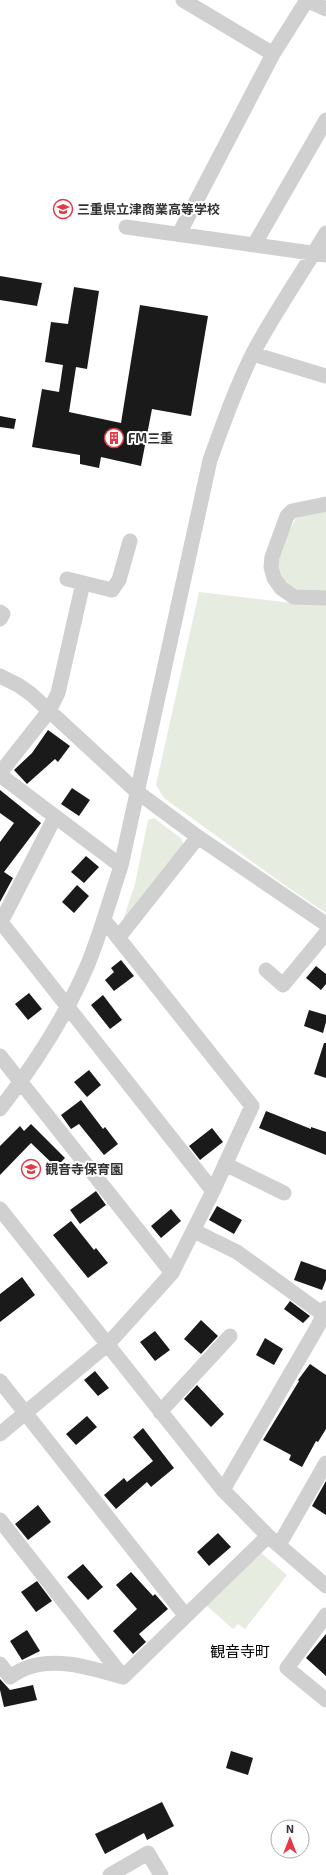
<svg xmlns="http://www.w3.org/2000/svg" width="326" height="1875" font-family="'Exo 2','Noto Sans JP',sans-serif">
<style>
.green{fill:#e6ecdf}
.building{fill:#1a1a1a}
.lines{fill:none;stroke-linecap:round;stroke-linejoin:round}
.minor{stroke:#d0d0d0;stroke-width:15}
.labels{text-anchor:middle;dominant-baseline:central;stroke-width:4;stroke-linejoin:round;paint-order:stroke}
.poi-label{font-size:13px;font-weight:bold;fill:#333;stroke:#fff;text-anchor:start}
.quarter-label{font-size:15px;fill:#000;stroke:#fff}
</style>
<rect width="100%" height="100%" fill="#fff"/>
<path class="green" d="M326,511V594C316,593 304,593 295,590C285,586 277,572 279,561C280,551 292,524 298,515Z
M199,592L291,603L326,605V913L283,884L164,798L156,785Z
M154,818L182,839L184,847L122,923L135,884L148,820Z
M260,1552L287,1575L245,1629L238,1624L233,1629L205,1604Z"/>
<path class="building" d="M0,276L42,283L37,306L0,300Z
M74,287L99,291L87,369L76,367L69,412L121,423L140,305L208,316L191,416L152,409L141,466L101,457L99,468L80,464V455L32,447L42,389L59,392L63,365L45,362L51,322L68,324Z
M0,416L16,419L14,429L0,427Z
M48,730L70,746L58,762L55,759L27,784L14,770L32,753Z
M72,788L90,800L79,816L61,804Z
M0,790L41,823L4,872L13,878L0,902V842L14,823L0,813Z
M86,856L99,867L84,883L71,872Z
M77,885L89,896L74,913L62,902Z
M121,960L134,976L114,991L105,980L114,972L111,968Z
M316,966L326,974V984L321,990L306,978Z
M29,993L42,1009L28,1020L15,1004Z
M103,995L122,1020L110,1029L91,1005Z
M309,1010L326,1015V1022L323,1033L304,1026Z
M324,1043H326V1078L314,1074Z
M89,1070L101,1085L87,1097L74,1082Z
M81,1100L103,1129L105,1127L118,1144L104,1155L79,1124L71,1129L61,1115Z
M266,1111L311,1129V1127L326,1132V1155L259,1128Z
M31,1124L65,1158L56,1167L31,1143L0,1175V1146L20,1126L24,1131Z
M212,1128L223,1142L200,1160L189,1146Z
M96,1191L106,1205L80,1224L70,1210Z
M217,1206L242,1220L234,1234L209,1220Z
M171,1209L181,1221L161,1238L151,1226Z
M71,1221L94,1250L96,1248L108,1263L88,1278L53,1235Z
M301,1261L326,1270V1280L322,1290L294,1280Z
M22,1277L35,1295L0,1322V1294Z
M290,1301L310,1316L303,1323L284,1309Z
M201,1320L218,1336L201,1354L184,1339Z
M155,1331L170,1350L155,1361L140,1342Z
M265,1338L283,1349L274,1365L256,1355Z
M310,1364L326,1375V1429L318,1442L316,1441L302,1467L289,1460L291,1455L263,1440L299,1381L298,1380Z
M95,1371L109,1388L98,1396L84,1380Z
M197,1385L224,1414L211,1427L184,1399Z
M87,1416L97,1427L76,1445L66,1434Z
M143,1428L174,1468L151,1487L147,1482L116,1509L104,1495L124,1478L127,1482L153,1461L133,1437Z
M326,1481V1515L312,1506Z
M38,1505L51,1522L28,1540L15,1524Z
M218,1533L231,1547L209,1566L197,1552Z
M83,1564L103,1587L88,1600L67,1577Z
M131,1572L153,1596L155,1594L168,1609L139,1634L146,1642L133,1654L113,1631L137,1609L116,1585Z
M37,1581L52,1601L36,1612L21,1592Z
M27,1630L40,1651L22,1660L10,1641Z
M326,1634V1676L306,1658Z
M0,1679L10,1690L33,1685L37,1700L4,1707L0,1690Z
M231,1751L253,1758L248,1775L226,1768Z
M162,1802L174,1826L147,1840L144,1833L105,1854L95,1834Z"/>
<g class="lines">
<path class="minor" d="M183,0L273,54
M306,0L326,9
M126,227L326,255
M179,234L273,54L307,0
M254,245L326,120
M253,354L326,376
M326,504L292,511L287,516L272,557L271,567L274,578L281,588L294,597L326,598
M67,579L112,590L119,580L130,541
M0,612L3,614L0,619
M0,676L18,685L31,694L136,791L198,837L326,924
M0,773L49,711L58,693L83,583
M0,775L121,866
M104,920L252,1106L213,1191
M0,921L213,1191L172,1273L108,1344L0,1434
M1,922L55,817
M118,938L198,837
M266,970L283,985L326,933
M0,1056L172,1273
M0,1109C35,1064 66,1016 88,964C101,932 110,899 121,866L210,460C223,424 236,387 253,353C275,312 302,273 326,233
M225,1164L284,1193
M0,1209L223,1490L268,1536L326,1586
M194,1231L237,1252L324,1315
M0,1381L185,1615
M160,1412L230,1336
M223,1490L318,1326L326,1308
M0,1520L123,1677
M279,1545L326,1463
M326,1615L287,1668L326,1700
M0,1664L10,1677C16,1673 22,1669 29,1667C60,1657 93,1669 123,1677
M123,1677L268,1536
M110,1875L148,1853L161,1875"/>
</g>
<defs>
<g id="school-ring" transform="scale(1)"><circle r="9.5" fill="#fff" stroke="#e63946" stroke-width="1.5"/><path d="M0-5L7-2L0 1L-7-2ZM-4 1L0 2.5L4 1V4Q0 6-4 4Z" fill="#e63946"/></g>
<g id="building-ring" transform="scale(1)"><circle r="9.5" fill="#fff" stroke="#e63946" stroke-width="1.5"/><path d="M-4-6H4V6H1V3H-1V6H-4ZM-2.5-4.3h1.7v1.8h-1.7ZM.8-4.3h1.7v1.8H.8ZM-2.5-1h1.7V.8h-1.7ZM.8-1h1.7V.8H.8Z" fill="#e63946"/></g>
</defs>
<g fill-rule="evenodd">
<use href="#school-ring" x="63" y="209"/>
<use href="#building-ring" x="114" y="438"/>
<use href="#school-ring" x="31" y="1169"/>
</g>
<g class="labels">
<g class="poi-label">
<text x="77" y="209">三重県立津商業高等学校</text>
<text x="128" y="438">FM三重</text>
<text x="45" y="1169">観音寺保育園</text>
</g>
<g class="quarter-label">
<text x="240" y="1651">観音寺町</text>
</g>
</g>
<g transform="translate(290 1839)"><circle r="19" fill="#ffffff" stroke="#adadad"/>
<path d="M0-3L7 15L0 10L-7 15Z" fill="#e63946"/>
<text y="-6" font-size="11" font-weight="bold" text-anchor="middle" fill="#333333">N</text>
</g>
</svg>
